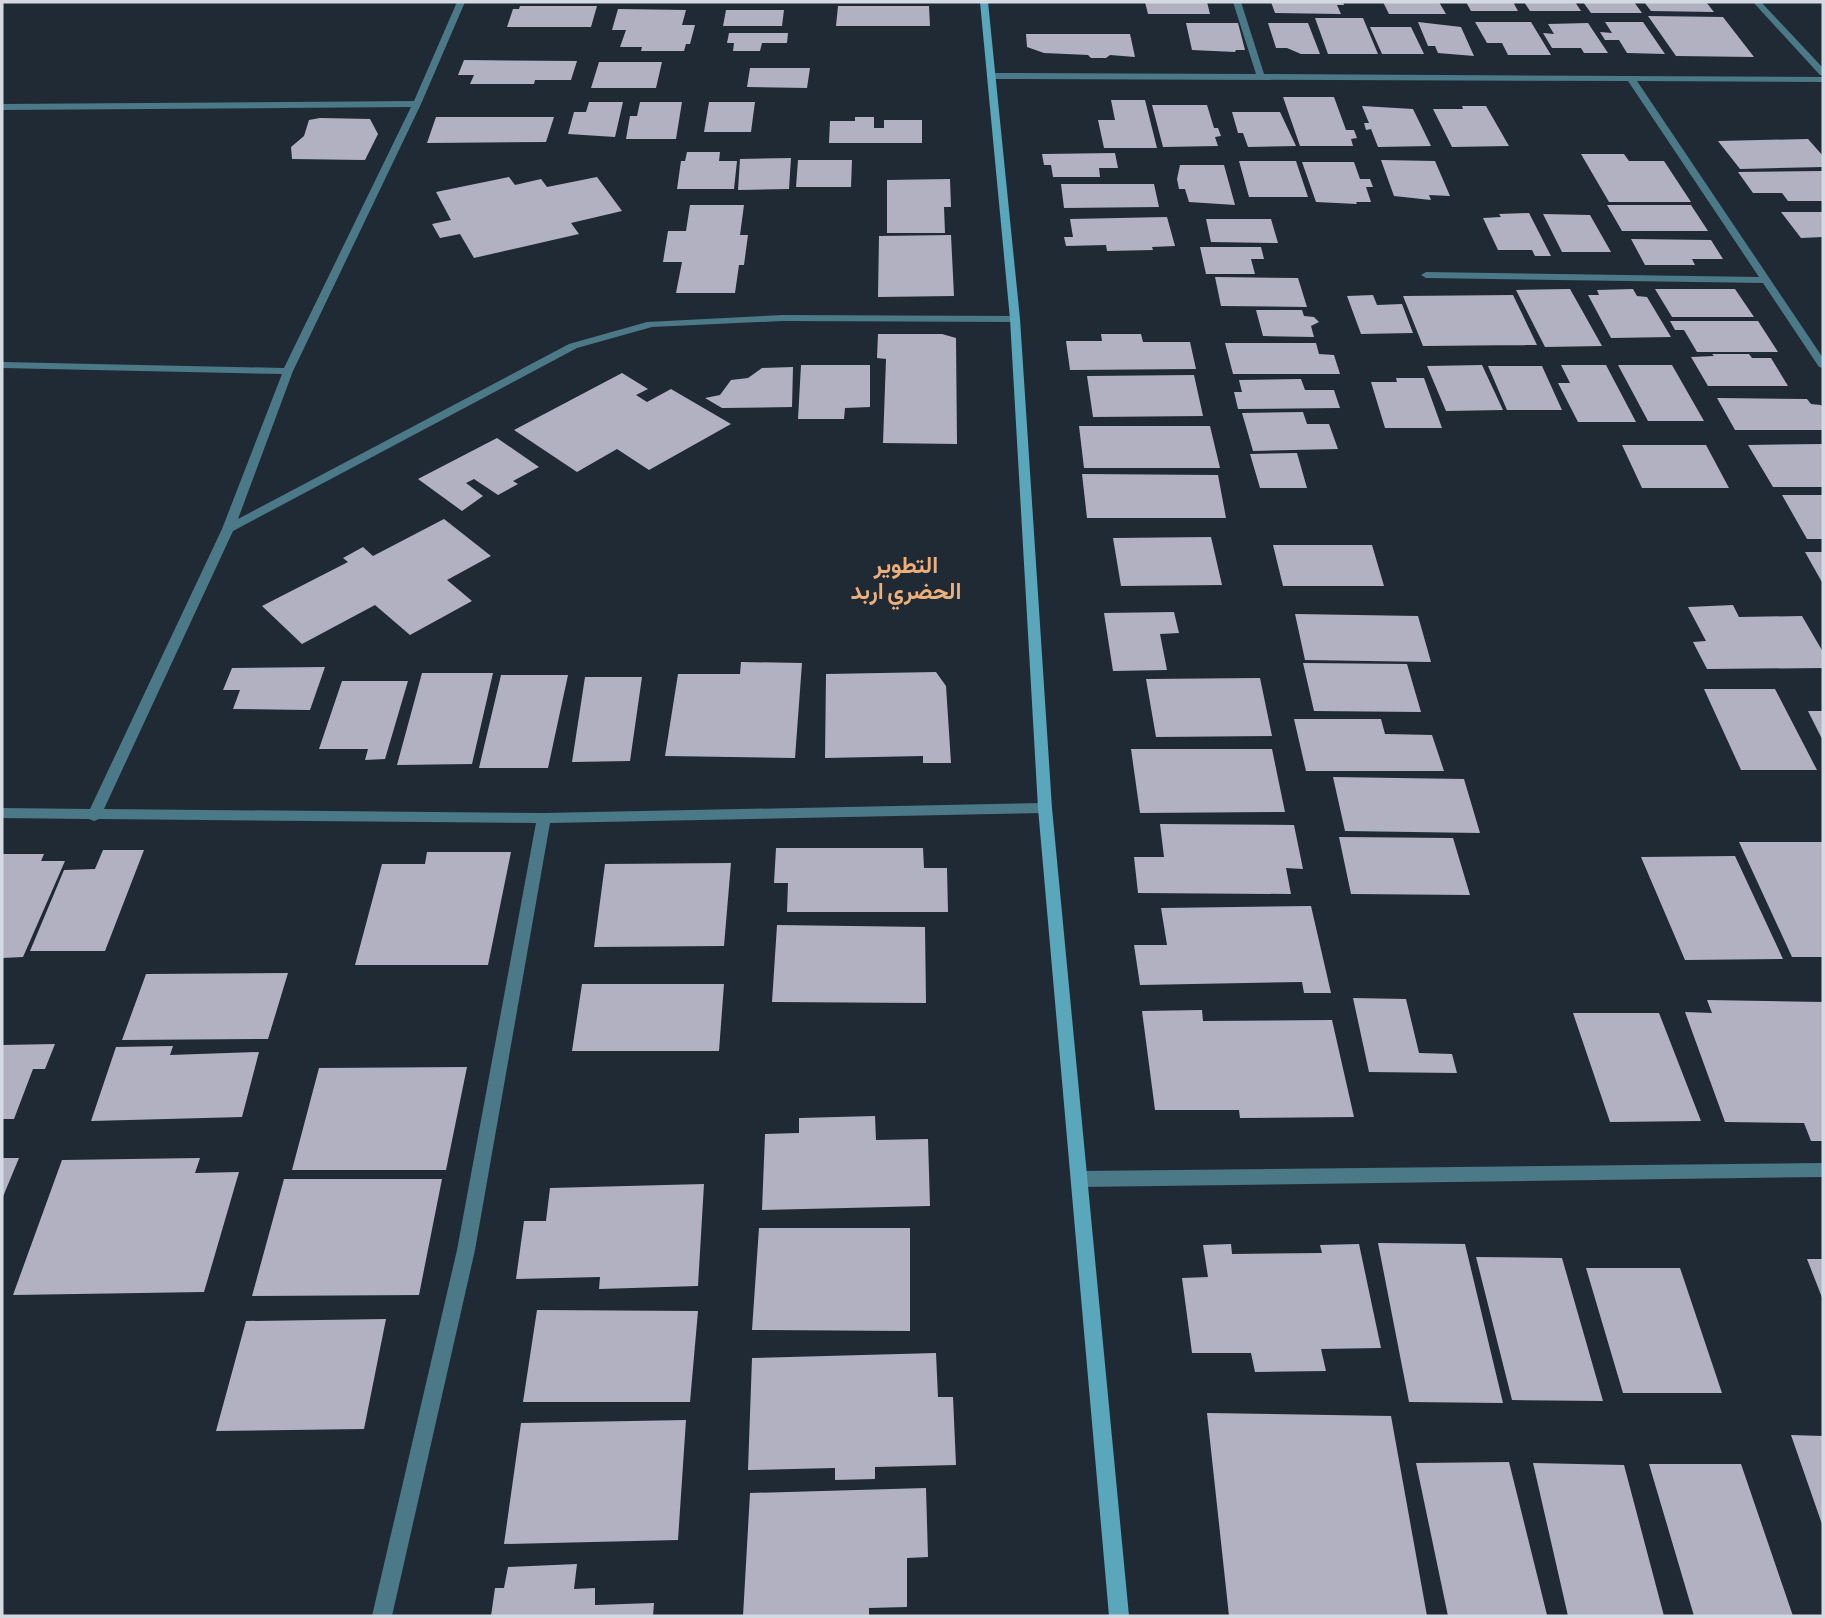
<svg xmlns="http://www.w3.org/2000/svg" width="1825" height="1618" font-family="'Sofia Sans Condensed',Vazirmatn,sans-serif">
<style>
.building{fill:#b1b1c2}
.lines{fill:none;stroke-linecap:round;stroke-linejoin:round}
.street{fill:#4c7987;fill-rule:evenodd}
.secondary{fill:#5aa7bc;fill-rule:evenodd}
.labels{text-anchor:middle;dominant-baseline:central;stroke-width:7;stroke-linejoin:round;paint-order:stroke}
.neighbourhood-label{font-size:23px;font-weight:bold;fill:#edaf7a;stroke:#202a35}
</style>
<rect width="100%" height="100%" fill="#202a35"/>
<path class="building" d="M1145,2H1207L1210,14H1148Z
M1271,2H1343L1344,5H1337L1341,14L1275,13Z
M1383,2H1439L1446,14H1389Z
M1466,2H1513L1518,11H1471Z
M1524,2H1575L1581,11H1530Z
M1583,2H1634L1642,13H1591Z
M1644,2H1706L1714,12L1651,11Z
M520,6H597L591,27H507L513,9H519Z
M838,6H929L930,26H836Z
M618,9L686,10L682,25H695L690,44H686L684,51H641L642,47H620L626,30H612Z
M726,10H784L782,26H723Z
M1648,16L1723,17L1754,57L1676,56Z
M1315,18H1363L1378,54H1328Z
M1418,22L1461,27L1474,56L1438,53L1435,46H1428Z
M1475,22H1531L1551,55H1508L1502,43H1487Z
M1605,22H1643L1665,54L1627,53L1619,40H1605L1600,32L1612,33Z
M1186,23H1238L1245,50H1236L1235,52L1192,50Z
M1268,23H1308L1320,54H1301L1287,48H1276Z
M1588,23L1608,53H1584L1581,48H1552L1543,33L1554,34L1548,24Z
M1370,27H1411L1424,54H1382Z
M729,33H788L787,43H762L760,51H733L734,43H727Z
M1026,34H1130L1135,57L1110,55L1106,58H1091L1088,55L1044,53L1027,47Z
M464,60L577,61L571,80H535L534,84H470L474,75H458Z
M599,62H662L656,88H591Z
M750,68H810L807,88L747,87Z
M1283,97H1334L1346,130H1354L1357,138L1351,139L1353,146H1300Z
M1111,100H1145L1157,148H1104L1098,120H1115Z
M589,102H623L615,137L568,134L574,112H586Z
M640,102H682L676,139H626L630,116H637Z
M709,102H755L751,132H704Z
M1152,105H1207L1214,128H1218L1221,136L1215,137L1218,146L1163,147Z
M1362,106L1413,109L1431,146L1378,147L1371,129L1366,130L1364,123H1369Z
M1462,106H1486L1509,146L1452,147L1433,109H1463Z
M1232,112H1280L1296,146L1248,147L1243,133H1238Z
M436,117H554L546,142L427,143Z
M855,117H874V128H884V120H922V143H829L830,121H855Z
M320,118L370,119L378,134L365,160L292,159L291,147L304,136L309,120Z
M1808,139L1823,156V167L1740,169L1718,141Z
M687,152H720L719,161H737L734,189H677L681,161H685Z
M1115,153L1118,168H1099L1100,177H1053L1051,165H1044L1042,154Z
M1581,154H1624L1629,161H1664L1691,202H1609Z
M791,158L789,189L738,190L740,159Z
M798,160H852L851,187H796Z
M1381,160L1435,161L1450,196L1429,195L1431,200L1394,196Z
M1239,161H1296L1308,197H1249Z
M1302,162H1354L1360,179H1370L1373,187H1366L1371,202H1356L1357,204L1316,202Z
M1180,165H1224L1235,205L1189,202L1185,189H1179L1177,179Z
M1823,171V201H1788L1782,193H1753L1738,172Z
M509,177L515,185L541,179L547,187L597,177L622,211L571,223L579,234L474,258L460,234L440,238L432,224L451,220L436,192Z
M950,179L951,207H944L945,233H887V180Z
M1061,184H1154L1159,207L1064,208Z
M690,205H744L740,235H748L744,265H739L735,293H676L682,262H663L668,231H686Z
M1607,205H1691L1708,231H1622Z
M1781,212H1823V237L1801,238Z
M1529,213L1551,256H1535L1532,250H1498L1483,218L1501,217L1499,214Z
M1543,214L1590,215L1611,252H1562Z
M1167,217L1175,246L1152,247L1153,250L1107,251L1106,245L1066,246L1064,237H1073L1070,219Z
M1206,219H1271L1278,243L1211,242Z
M951,235L954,296L878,297L879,236Z
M1631,239L1711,240L1723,259H1692L1695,265H1645Z
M1200,247H1261L1264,259H1251L1255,274H1206Z
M1215,277L1298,278L1307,307L1221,306Z
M1570,289L1602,346L1545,347L1516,290Z
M1633,289L1637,296L1647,297L1671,337L1611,338L1588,295H1599L1597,290Z
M1655,289H1735L1754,317H1672Z
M1373,295L1377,305L1402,304L1413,333L1361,334L1347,296Z
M1513,295L1537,345L1423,346L1403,296Z
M1256,310H1302L1304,316L1314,317L1319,322L1311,326L1314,337L1263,336Z
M1670,321H1758L1778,352H1697L1684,330H1675Z
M878,334H942L956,338L957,444L883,443L886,359L877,358Z
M1101,334H1141L1143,342H1190L1196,369L1070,370L1066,341H1102Z
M1225,343H1316L1319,354L1334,355L1340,374H1233Z
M1712,354H1749L1752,358H1771L1788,386H1708L1691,357L1714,356Z
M801,365H870V407L845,408L844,419H798Z
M1482,365L1503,410L1446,411L1427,366Z
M1561,365H1606L1636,422H1578L1558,383H1570Z
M1618,365H1672L1704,421H1648Z
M1488,366H1542L1562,410H1507Z
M793,367L792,407L722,408L705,398L720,395L731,380L748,378L762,368Z
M622,373L648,389L636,395L647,402L671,389L731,424L649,470L617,449L577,472L514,430Z
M1194,375L1203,416L1093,417L1087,376Z
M1396,378H1424L1442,428H1385L1371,382H1397Z
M1301,379L1305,390H1334L1340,408L1238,409L1234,392H1242L1239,380Z
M1717,398L1807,399L1811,404L1821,405L1823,408V430H1735Z
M1303,412L1307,424H1329L1338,449L1253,451L1242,413Z
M1079,426H1210L1220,468H1084Z
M497,438L539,467L513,481L518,484L498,495L474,479L466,483L483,496L462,511L418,479Z
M1823,444V487H1773L1748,445Z
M1622,445H1706L1729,488H1642Z
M1297,453L1307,488H1260L1250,454Z
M1082,474L1218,475L1226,518H1087Z
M1782,495H1823V539H1807Z
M444,519L491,556L447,580L472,601L410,635L375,605L302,644L262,606L348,562L343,558L363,547L373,556Z
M1211,537L1222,585L1121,586L1113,538Z
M1273,545H1372L1384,586H1283Z
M1805,552H1823V584Z
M1733,605L1739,617L1802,616L1823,652V668L1707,669L1693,642L1706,641L1688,607Z
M1174,612L1179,633L1160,634L1167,670L1113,671L1104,613Z
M1295,614L1418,616L1431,662L1305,660Z
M741,662L802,663L795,758L665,756L678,674H740Z
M1303,663L1407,664L1421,712L1314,711Z
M325,667L310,710L233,709L240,690H223L232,668Z
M936,672L946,686L951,763H923V756L825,758L826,674Z
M422,673H493L472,764L397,765Z
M501,675H568L548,768H479Z
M585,677H642L630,761L572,762Z
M1260,678L1272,736L1156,737L1146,679Z
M342,681H408L385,759L365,760L368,749H319Z
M1704,689H1775L1817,770H1741Z
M1808,711H1823V741Z
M1294,719H1381L1385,734L1432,735L1444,771H1306Z
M1131,749H1272L1285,812L1140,813Z
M1333,777L1464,779L1480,833L1345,831Z
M1160,824L1294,825L1303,869L1286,868L1291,894L1138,893L1134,857H1164Z
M1339,837L1453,838L1470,895L1351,894Z
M1739,842H1823V957H1792Z
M776,848H923L924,868H947L948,912H787L788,883H774Z
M103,850H144L105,951H30L64,870L95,869Z
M427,852H511L488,965H355L382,864H425Z
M2,854H44L41,861H65L23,957L2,958Z
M1735,856L1783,959L1685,960L1641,857Z
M731,863L724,946L594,947L605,864Z
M1311,906L1331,993H1304L1302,982L1140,985L1134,945H1167L1161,908Z
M777,925L925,927L926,1003L772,1002Z
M288,973L268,1039L122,1040L146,974Z
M582,984H724L719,1051H572Z
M1353,998L1406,999L1419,1053L1452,1054L1457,1073L1369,1072Z
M1707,1000L1823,1002V1141H1811L1804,1123L1725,1122L1685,1012L1712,1013Z
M1202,1010L1203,1021L1332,1020L1354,1117L1240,1118L1239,1110H1155L1142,1011Z
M1573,1013H1659L1701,1121L1610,1122Z
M55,1044L45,1069H33L14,1119H2V1045Z
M173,1046L170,1055L259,1052L242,1117L91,1121L116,1047Z
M467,1067L446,1170H292L319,1068Z
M875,1116L876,1140L928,1139L930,1206L762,1210L765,1134L799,1133V1118Z
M2,1158H19L2,1199Z
M200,1158L195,1173L239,1172L204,1292L13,1295L62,1160Z
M284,1179H442L419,1295L252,1296Z
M704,1184L698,1286L599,1289L600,1277L516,1279L524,1221H546L550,1188Z
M759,1228H910V1331L752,1330Z
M1378,1243L1465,1244L1503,1403L1409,1402Z
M1231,1244L1232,1254L1322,1253L1320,1245L1359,1244L1381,1348L1321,1349L1326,1371L1255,1372L1251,1353H1192L1182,1278L1208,1277L1203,1245Z
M1476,1257L1562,1258L1603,1401L1512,1400Z
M1807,1259H1823V1300Z
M1586,1268H1680L1722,1393H1623Z
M537,1310L698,1311L690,1402H523Z
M386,1319L364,1429L216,1431L246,1321Z
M936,1353L938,1397H953L956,1465L875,1467V1479L835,1480V1468L748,1470L752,1358Z
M1207,1413L1391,1416L1427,1616H1229Z
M686,1420L678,1540L504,1544L521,1423Z
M1791,1435L1823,1436V1527Z
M1509,1462L1547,1615L1448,1616L1416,1463Z
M1533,1463L1624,1465L1664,1616H1568Z
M1649,1464H1741L1793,1616H1694Z
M926,1488L928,1557L907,1558V1607L869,1608V1616H743L750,1493Z
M577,1564L574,1589L595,1588V1605L654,1603L653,1616H491L495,1588H504L508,1567Z"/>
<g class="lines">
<path class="street" d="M457,2H465L421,104L293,371L238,519L569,344L647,322L782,315L1015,316L1020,319L1015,322L782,321L652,327L577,348L233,531L104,809L544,813L1045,803L1052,808L1045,813L550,823L475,1250L392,1616H372L457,1250L536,823L99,819L94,821L89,819L2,818V808L90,809L222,529L282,374L2,368V362L284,368L411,107L2,110V104L414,101Z
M1233,2H1241L1264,74L1823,77V82L1637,81L1823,358V368L1819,367L1763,283L1426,278L1421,275L1426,272L1759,277L1628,81L992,79L988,76L992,73L1256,74Z
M1753,2H1761L1823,68V75H1820Z
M1823,1163V1177L1080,1187L1074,1184L1072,1179L1074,1174L1080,1171Z"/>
<path class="secondary" d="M980,2H988L1020,319L1052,808L1129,1616H1109L1038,808L1010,319Z"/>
</g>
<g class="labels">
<g class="neighbourhood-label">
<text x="906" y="566">التطوير<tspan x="906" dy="26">الحضري اربد</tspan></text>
</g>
</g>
<rect width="1825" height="1618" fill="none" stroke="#d4dae2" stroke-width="7"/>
</svg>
